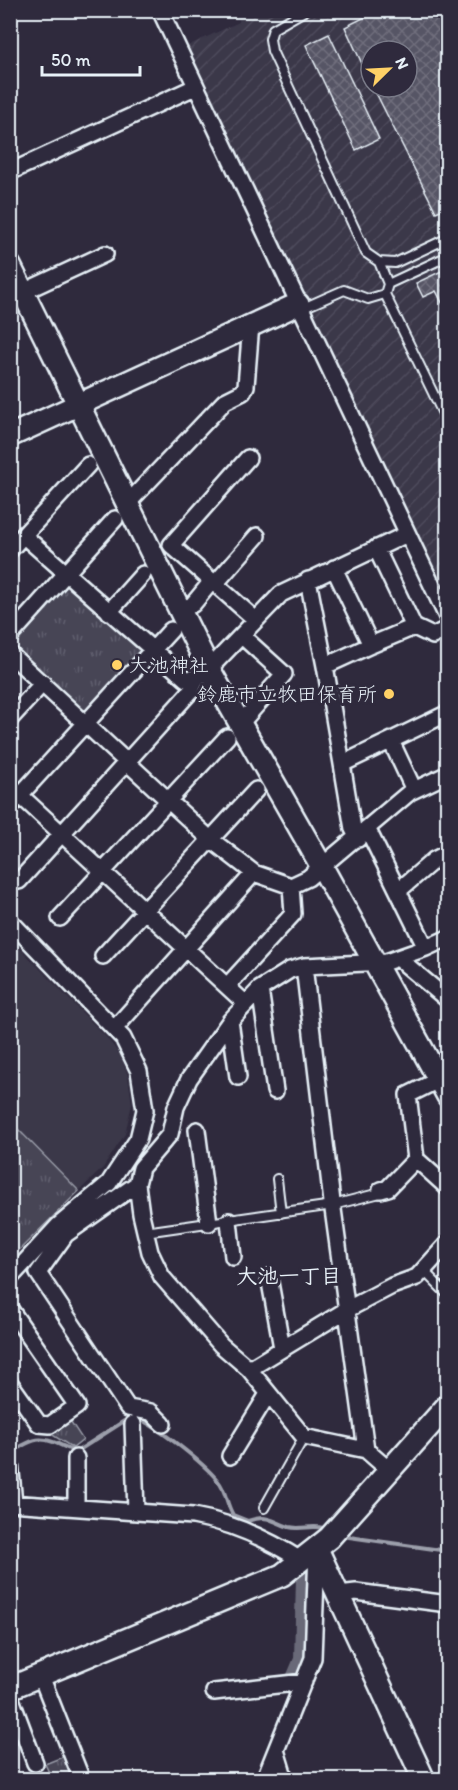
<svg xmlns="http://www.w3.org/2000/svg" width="458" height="1790" font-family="Itim,'Klee One',sans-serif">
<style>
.built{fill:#3b3749}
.industrial{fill:url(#industrial-furrows);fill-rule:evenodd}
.park{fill:url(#park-tufts);stroke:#979aa6;stroke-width:1.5}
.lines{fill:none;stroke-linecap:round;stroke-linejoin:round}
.stream{stroke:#9c9fab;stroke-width:4}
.river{stroke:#696978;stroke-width:22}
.building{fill:url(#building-cross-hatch);stroke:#e8f1f8;stroke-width:1.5}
.lane-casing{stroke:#e8f1f8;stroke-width:12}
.street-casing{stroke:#e8f1f8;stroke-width:20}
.secondary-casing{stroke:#e8f1f8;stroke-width:26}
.lane{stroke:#2f2a3d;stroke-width:8}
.street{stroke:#2f2a3d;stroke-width:15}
.secondary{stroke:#2f2a3d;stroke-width:21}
.poi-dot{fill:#ffd166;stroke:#2f2a3d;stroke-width:2}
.labels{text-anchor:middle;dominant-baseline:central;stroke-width:6;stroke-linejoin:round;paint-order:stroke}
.poi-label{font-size:20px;fill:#e8f1f8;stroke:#2f2a3d;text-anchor:start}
.neighbourhood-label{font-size:21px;font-weight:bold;fill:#e8f1f8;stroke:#2f2a3d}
</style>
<defs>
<pattern id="industrial-furrows" width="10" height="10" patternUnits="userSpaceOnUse" patternTransform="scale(1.5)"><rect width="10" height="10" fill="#3b3749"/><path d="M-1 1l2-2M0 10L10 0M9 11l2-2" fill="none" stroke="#4e4b5b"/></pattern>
<pattern id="park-tufts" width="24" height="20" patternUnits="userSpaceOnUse" patternTransform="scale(1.5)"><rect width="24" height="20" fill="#464455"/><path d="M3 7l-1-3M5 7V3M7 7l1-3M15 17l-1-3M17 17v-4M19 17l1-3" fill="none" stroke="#615f6e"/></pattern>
<pattern id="building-cross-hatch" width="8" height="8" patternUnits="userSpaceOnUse" patternTransform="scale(1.5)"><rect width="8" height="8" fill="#575565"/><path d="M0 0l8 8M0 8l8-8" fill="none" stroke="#6f6e7c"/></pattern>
</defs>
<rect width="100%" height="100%" fill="#2f2a3d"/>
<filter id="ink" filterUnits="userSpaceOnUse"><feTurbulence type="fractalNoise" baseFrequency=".0167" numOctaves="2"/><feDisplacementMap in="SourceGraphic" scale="12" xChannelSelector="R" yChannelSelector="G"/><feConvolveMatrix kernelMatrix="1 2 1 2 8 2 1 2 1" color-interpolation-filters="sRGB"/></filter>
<g filter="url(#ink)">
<path class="built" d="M10,938L107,1038L121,1056L128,1075L132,1104L125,1134L103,1168L79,1191L11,1122Z"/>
<path class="industrial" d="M239,11H447V607L183,48L239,22ZM371,51H407V87H371Z"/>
<path class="park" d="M68,580L145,649L87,716L11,647L12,641Z
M11,1122L79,1191L11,1258Z
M69,1419L83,1440L73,1448L48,1432Z
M65,1756L76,1779H52L45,1764Z"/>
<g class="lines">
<path class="stream" d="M10,1454C39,1432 45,1438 76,1452L132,1416C151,1421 205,1464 218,1481C226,1490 226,1504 233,1515L248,1521C270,1514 270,1521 289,1527C300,1530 312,1525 323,1528
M342,1536L448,1551"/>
<path class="river" d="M294,1686L305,1660L307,1578"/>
</g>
<path class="building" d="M379,10H448V207L436,212L373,87H407V51H371V83L345,27Z
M329,34L379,139L356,150L306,45Z
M448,268V314L436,291L423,297L416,283Z"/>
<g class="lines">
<g class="lane-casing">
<path id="lane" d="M306,10L273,29L270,39L272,51L366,253L379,262L395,263L448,238
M379,262L388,284L385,294L448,424
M388,284L448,256
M301,309L344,290L368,299L385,294
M277,1179L281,1213
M145,1232L333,1205L380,1193L381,1190
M423,1270L448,1295
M264,1508L304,1437"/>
</g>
<g class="street-casing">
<path id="street" d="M160,10L448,619
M10,172L195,87
M23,292L105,254
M248,458L171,545L256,620
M126,505L225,401L243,392L246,386L251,324
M24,536L186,679L197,678L209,669L281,594L407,534
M376,548L414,627L433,636L448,628
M10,550L88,465
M334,568L371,645L414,627
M308,580L325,666L371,645
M215,584L257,536
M180,611L193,604L212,581
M109,612L143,574
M10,636L115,519
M10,654L210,839L254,873L291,886L308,878L410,792L448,774
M325,666L342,764L448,713
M10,719L43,683
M240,724L284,674L242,636
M391,741L414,790
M342,764L353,829L358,839
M10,786L246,1004
M10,806L171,630
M367,828L398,891L434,860L448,853
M19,881L191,691L197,678
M60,918L227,737
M10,921L123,1038L139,1071L145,1110L138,1139L109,1183L58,1226L10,1278
M426,948L448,938
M103,956L256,790
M398,958L448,1000
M304,966L332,1202L366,1450
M228,985L293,914L291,886
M260,989L275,1091
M230,1021L238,1077
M115,1028L254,873
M197,1130L209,1223
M416,1159L448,1188
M381,1190L388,1188L416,1159L408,1095L438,1080
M229,1221L233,1257
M60,1228L66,1234L137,1184
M66,1234L38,1273L128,1408L151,1412L163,1424
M269,1277L282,1348
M10,1309L77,1406L50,1425L39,1424L10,1383
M249,1369L348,1309L392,1286L417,1277L448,1243
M133,1424L136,1512
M230,1456L268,1394
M76,1458V1508
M10,1462L14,1503
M390,1471L366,1450L304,1437L249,1369L221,1345L162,1277L150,1252L141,1214L137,1184L141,1168L170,1134L176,1107L189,1079L230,1021L260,989L290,970L304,966L386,962L426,948L398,891
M10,1503L193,1516C233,1523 268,1539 302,1561
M339,1594L356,1592L448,1604
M41,1676L82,1780
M214,1692L304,1682
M10,1696L35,1763
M276,1750L285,1780
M264,1780L313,1658L317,1552"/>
</g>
<g class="secondary-casing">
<path id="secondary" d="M10,266L209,669L322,867L448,1096
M10,436L298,304
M317,1549L424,1780
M10,1688L282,1575L329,1538L448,1405"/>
</g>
<use href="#lane" class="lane"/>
<use href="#street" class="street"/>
<use href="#secondary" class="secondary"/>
</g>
</g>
<g class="poi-dot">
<circle cx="117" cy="665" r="6"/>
<circle cx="389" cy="694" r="6"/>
</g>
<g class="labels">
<g class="poi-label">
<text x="129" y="665">大池神社</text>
<text x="377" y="694" text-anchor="end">鈴鹿市立牧田保育所</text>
</g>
<g class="neighbourhood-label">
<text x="289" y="1275">大池一丁目</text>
</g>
</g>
<rect width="458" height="1790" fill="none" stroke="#2f2a3d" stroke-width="36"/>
<rect x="18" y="18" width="422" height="1754" fill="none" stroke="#e8f1f8" stroke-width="2" filter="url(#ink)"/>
<g transform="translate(389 69) rotate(66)"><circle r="28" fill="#2f2a3d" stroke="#797a88" stroke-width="1.5"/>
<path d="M0-4.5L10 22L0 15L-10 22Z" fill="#ffd166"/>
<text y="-9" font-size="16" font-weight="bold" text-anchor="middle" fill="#e8f1f8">N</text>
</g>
<path d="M42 66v9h98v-9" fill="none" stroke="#e8f1f8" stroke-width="3"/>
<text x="51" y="66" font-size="18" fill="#e8f1f8" stroke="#2f2a3d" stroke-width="4.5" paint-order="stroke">50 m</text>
</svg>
